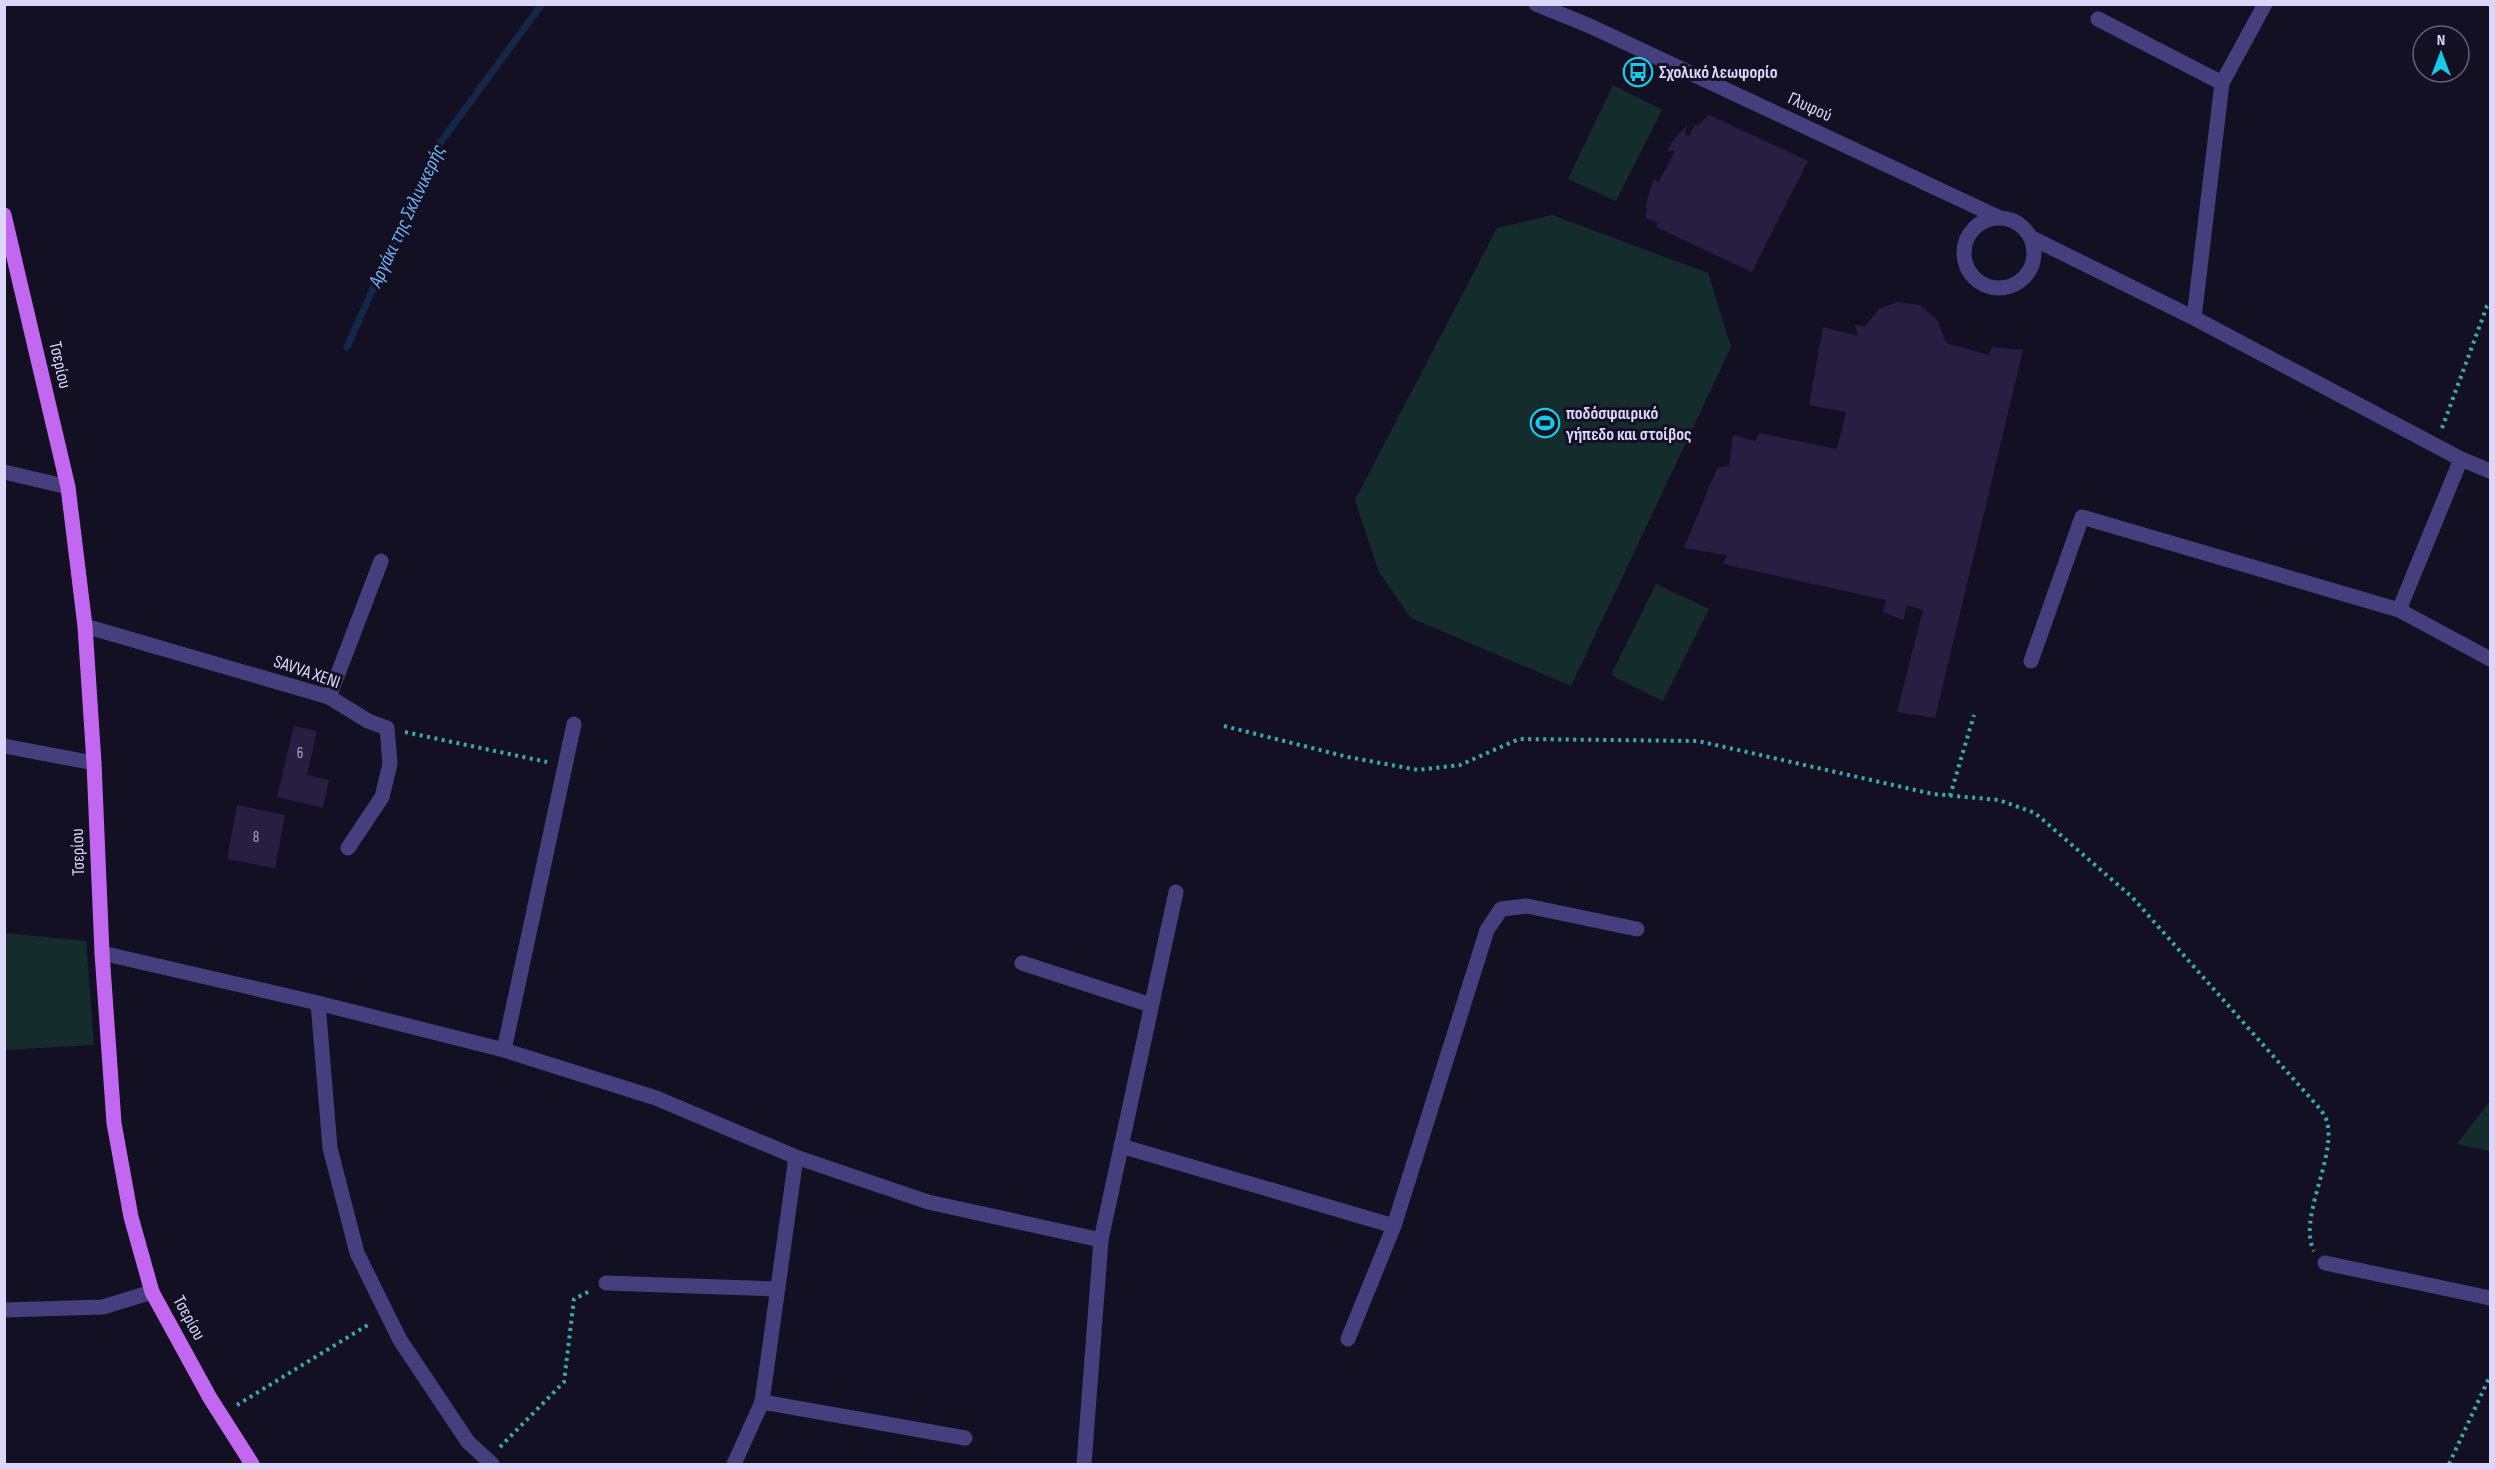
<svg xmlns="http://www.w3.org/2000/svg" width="2495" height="1469" font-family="'Sofia Sans Condensed',sans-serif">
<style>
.green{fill:#142c2c}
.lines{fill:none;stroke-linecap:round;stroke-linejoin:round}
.stream{stroke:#152749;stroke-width:7}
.building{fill:#271e42}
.path{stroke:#3baba8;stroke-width:4;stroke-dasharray:3 4.5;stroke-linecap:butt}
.minor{stroke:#45407d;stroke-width:15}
.primary{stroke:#c268f0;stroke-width:15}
.labels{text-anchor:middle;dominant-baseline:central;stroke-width:6;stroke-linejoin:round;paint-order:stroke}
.number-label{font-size:15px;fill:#afa8cd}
.poi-label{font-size:18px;font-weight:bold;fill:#dcd6fb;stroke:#141023;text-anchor:start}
.street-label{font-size:18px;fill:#dcd6fb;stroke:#141023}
.water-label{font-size:20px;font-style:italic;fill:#6eb0f1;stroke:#141023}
</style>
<rect width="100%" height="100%" fill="#141023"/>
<path class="green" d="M1613,85L1662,110L1616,201L1568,179Z
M1552,215L1708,273L1731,347L1571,686L1411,618L1379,572L1355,500L1497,228Z
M1656,584L1709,609L1663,701L1611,675Z
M5,933L86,941L94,1045L5,1050Z
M2490,1101V1151L2457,1144Z"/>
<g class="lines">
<path class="stream" d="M347,347L435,150L542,4"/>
</g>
<path class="building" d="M1709,115L1808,161L1752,272L1656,227L1658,223L1646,218L1647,201L1654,178L1658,183L1675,152L1673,150L1667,152L1670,144L1687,125L1685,134L1689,136L1695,125H1698Z
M1897,302L1920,305L1938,321L1946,343L1989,355L1992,347L2023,350L1935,718L1897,712L1923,610L1907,605L1903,620L1883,612L1886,600L1723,564L1727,555L1684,548L1717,468L1729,466L1733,435L1755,441L1759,433L1837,449L1846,412L1809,405L1823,327L1858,336L1855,325L1865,326L1879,309Z
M294,726L317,731L307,775L329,780L323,808L277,797Z
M237,805L285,815L275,868L227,859Z"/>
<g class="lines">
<path class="path" d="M2488,4L2490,5
M2442,428L2487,306L2490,303
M1224,726L1348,757L1418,770L1460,765L1519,739L1698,741L1933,794L1999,800L2035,813L2132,897L2321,1110C2324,1115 2328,1121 2328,1127C2333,1163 2298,1221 2314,1251
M405,732L547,762
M1950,796L1974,715
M237,1405L371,1323
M500,1447L564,1382L574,1299L592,1290
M2449,1464L2490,1376"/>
<path class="minor" d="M1536,4L1590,26L2000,218
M2098,19L2222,83
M1964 253a35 35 0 1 1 70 0a35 35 0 1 1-70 0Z
M2030,237L2194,318L2461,459L2490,471
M2194,318L2222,83L2265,4
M4,472L68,487
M2399,610L2461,459
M85,626L329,697L368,721L387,728L390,764L382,797L348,848
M2031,661L2082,517L2399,610L2490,659
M329,697L381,561
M4,746L94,763
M102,953L318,1003L504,1050L656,1098L796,1157L928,1202L1101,1240
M1022,963L1151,1005
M318,1003L330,1148L357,1253L400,1340L468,1442L492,1464
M504,1050L574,724
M1121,1146L1394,1226
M2325,1263L2490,1298
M606,1283L778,1289
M4,1310L103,1307L152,1292
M1348,1339L1394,1226L1487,930L1501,909L1527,906L1637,929
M762,1402L965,1438
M734,1464L762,1402L796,1157
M1084,1464L1101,1240L1176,892"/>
<path class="primary" d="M4,215L68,487L85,626L94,763L102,953L114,1123L131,1217L152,1292L210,1398L252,1464"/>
</g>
<defs>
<g id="bus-ring" transform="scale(1.5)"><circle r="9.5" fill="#141023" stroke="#16cbe7" stroke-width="1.5"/><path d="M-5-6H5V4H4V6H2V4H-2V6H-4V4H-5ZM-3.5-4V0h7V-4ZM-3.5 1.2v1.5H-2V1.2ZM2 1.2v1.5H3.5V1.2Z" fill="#16cbe7"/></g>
<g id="stadium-ring" transform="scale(1.5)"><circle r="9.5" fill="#141023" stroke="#16cbe7" stroke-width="1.5"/><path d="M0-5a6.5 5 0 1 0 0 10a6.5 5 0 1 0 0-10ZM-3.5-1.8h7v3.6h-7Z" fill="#16cbe7"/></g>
</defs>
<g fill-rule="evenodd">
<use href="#bus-ring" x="1638" y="72"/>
<use href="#stadium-ring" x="1545" y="423"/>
</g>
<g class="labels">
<g class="number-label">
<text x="300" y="753">6</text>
<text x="256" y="837">8</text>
</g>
<g class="poi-label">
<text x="1659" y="72">Σχολικό λεωφορίο</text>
<text x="1566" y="413">ποδόσφαιρικό<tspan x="1566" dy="21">γήπεδο και στοίβος</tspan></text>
</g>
<g class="street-label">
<text transform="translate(1810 107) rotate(25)">Γλυφού</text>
<text transform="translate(60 365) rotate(77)">Τσερίου</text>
<text transform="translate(307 672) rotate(19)">SAVVA XENI</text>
<text transform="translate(78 852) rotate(-92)">Τσερίου</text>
<text transform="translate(189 1318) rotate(61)">Τσερίου</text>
</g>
<g class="water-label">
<text transform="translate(407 216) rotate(-65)">Αργάκι της Σκλινικερής</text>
</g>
</g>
<rect width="2495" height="1469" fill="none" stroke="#dcd6fb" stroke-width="12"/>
<g transform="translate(2441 54)"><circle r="28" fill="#141023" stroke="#645f79" stroke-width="1.5"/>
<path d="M0-4.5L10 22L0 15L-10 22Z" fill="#16cbe7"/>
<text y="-9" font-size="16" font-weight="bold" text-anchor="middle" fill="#dcd6fb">N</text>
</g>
</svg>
